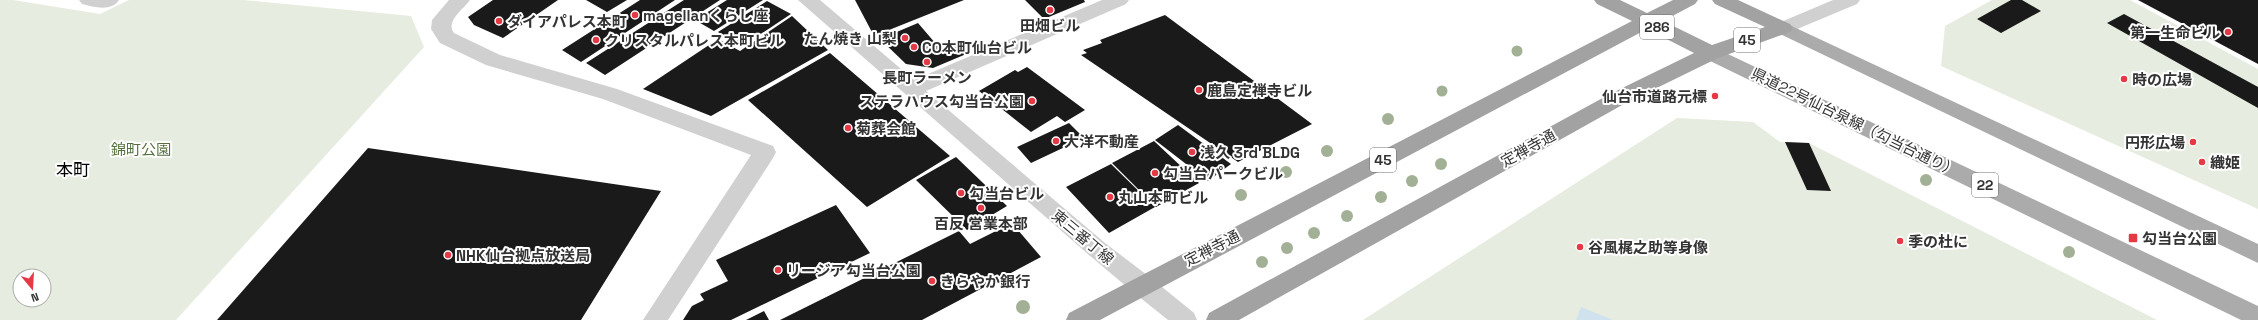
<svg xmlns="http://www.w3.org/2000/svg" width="2258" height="320" font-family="'Space Grotesk','Noto Sans JP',sans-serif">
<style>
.green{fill:#e6ecdf;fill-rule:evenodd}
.water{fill:#cfe2ee}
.building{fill:#1a1a1a}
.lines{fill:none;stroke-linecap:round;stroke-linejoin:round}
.minor{fill:#d0d0d0;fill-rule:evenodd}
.tertiary{fill:#d0d0d0;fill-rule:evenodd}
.primary{fill:#ababab;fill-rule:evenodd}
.trunk{fill:#a2a2a2;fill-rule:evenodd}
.tree{fill:#a2b095}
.poi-dot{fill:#e63946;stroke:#fff;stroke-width:1.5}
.labels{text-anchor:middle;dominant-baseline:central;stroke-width:4;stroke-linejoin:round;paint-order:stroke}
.shield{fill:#fff;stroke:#707070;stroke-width:1}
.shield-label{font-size:14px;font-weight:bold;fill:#333}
.poi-label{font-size:15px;font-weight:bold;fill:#333;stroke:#fff;text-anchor:start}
.street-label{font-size:15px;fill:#333;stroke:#fff}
.park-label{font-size:15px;fill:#56703f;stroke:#fff}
.quarter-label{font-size:17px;fill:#000;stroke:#fff}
</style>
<rect width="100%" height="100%" fill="#fff"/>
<path class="green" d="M0,0H13L100,14L129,0H243L411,16L424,47L176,320H0ZM20,276H44V300H20Z
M1992,0H2130L2258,69V209L1941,66L1945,26Z
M1677,118L1753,122L1780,142L1809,143L2157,320H1363Z"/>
<path class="water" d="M1581,307L1613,320H1576Z"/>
<path class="building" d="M493,0H558L503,38L474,25L468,17Z
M586,0H627L607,12Z
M640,0H675L581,62L562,50Z
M684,0H720L605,75L586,63Z
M727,0H763L714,31L695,20Z
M855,0H964L874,36Z
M1025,0H1084L1085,2L1044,19Z
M2011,0H2022L2041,11L2001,33L1977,19Z
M2138,0H2258V64Z
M767,1L791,14L741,47L718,32Z
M2124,14L2258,87V108L2107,23Z
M1165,15L1312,124L1238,162L1081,55L1087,53L1083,50L1102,43L1100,40Z
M792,16L828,50L711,116L643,89L718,39L740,51Z
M918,23L942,51L962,43L971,52L933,68L906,64L880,39Z
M830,53L950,156L867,207L748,100Z
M1027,67L1085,110L1065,122L1057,116L1031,132L979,91L1015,70L1018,72Z
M1069,123L1084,138L1031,163L1017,147Z
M1178,125L1231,164L1208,181L1155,140Z
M1154,141L1199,183L1156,207L1112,163Z
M1785,142L1809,143L1831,191L1807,190Z
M368,148L661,191L581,320H217Z
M956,157L1007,206L967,230L916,180Z
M1111,164L1155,207L1109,233L1066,187Z
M836,205L870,253L731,320H683L692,306L704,300L700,294L728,281L716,260Z
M1012,223L1041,257L922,320H780L959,231L970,244Z
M764,311L769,320H746Z"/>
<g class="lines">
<path class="minor" d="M79,0H119C111,12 94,7 82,4Z
M449,0H470C463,10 445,21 454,33L500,55L617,89L773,146L776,152L773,158L668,320H643L751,155L603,99L486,65L440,43L431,29L432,20Z
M798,0H820L914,80L1102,0H1129L1126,4L926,91L1105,243L1151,278L1154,285L1151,292L1142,295L1133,292L1089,255Z"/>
<path class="tertiary" d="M1833,0H1860L1857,4L1790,32L1783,34L1776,32L1773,28L1776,24Z
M1142,275L1151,278L1194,313L1197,320H1168L1133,292L1130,285L1133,278Z"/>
<path class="primary" d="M1783,22L2258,244V263L1776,32L1773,28L1776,24Z
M1711,46L2258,306V320H2241L1704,58L1701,53L1704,48Z"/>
<path class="trunk" d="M1594,0H1620L1647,13L1673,0H1698L1695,4L1663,21L1712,45L1765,27L1715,4L1712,0H1738L1790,24L1793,28L1790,32L1718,58L1624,104L1239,320H1206L1209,313L1610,94L1694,53L1647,29L1100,320H1066L1069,313L1632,21L1597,4Z"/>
</g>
<g class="tree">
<circle cx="1517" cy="51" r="5.5"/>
<circle cx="1442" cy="91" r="5.5"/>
<circle cx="1388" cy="119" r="6"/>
<circle cx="1327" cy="151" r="6"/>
<circle cx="1441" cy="164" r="6"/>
<circle cx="1286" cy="172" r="6"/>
<circle cx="1926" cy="180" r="6"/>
<circle cx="1412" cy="181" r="6"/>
<circle cx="1241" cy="195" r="6"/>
<circle cx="1381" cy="197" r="6"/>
<circle cx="1347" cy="216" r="6"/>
<circle cx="1314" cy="233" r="6"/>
<circle cx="1287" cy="248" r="6"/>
<circle cx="2069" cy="252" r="6"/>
<circle cx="1262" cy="262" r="6"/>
<circle cx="1023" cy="307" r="7"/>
</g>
<g class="poi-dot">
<circle cx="1050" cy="10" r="4"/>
<circle cx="635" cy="15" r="4"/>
<circle cx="499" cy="21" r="4"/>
<circle cx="2228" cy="32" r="4"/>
<circle cx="905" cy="38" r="4"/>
<circle cx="596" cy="40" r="4"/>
<circle cx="914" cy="47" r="4"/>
<circle cx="927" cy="62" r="4"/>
<circle cx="2124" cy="79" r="4"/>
<circle cx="1199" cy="90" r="4"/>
<circle cx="1715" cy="96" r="4"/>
<circle cx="1032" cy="101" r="4"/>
<circle cx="848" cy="128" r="4"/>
<circle cx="1056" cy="141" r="4"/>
<circle cx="2193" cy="142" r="4"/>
<circle cx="1192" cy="152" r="4"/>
<circle cx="2202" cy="162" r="4"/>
<circle cx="1155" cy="173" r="4"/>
<circle cx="961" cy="193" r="4"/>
<circle cx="1110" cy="197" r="4"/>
<circle cx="981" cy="208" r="4"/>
<rect x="2128" y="233" width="10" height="10" rx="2"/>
<circle cx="1900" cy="241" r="4"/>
<circle cx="1580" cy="247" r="4"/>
<circle cx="448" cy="255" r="4"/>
<circle cx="778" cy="270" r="4"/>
<circle cx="932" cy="281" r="4"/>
</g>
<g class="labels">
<g class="shield">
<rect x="1640" y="15" width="34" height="24" rx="3"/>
<rect x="1734" y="28" width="26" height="24" rx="3"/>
<rect x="1370" y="148" width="26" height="24" rx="3"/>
<rect x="1972" y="173" width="26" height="24" rx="3"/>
</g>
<g class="shield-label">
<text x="1657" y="27">286</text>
<text x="1747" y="40">45</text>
<text x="1383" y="160">45</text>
<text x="1985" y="185">22</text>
</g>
<g class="poi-label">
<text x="643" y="15">magellanくらし座</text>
<text x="507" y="21">ダイアパレス本町</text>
<text x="1050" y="25" text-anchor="middle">田畑ビル</text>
<text x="2220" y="32" text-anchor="end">第一生命ビル</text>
<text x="897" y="38" text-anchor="end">たん焼き 山梨</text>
<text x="604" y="40">クリスタルパレス本町ビル</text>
<text x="922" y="47">CO本町仙台ビル</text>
<text x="927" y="77" text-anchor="middle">長町ラーメン</text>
<text x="2132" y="79">時の広場</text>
<text x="1207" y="90">鹿島定禅寺ビル</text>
<text x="1707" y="96" text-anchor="end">仙台市道路元標</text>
<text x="1024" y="101" text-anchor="end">ステラハウス勾当台公園</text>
<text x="856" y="128">菊葬会館</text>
<text x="1064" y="141">大洋不動産</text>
<text x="2185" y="142" text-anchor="end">円形広場</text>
<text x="1200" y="152">浅久 3rd BLDG</text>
<text x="2210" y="162">織姫</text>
<text x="1163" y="173">勾当台パークビル</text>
<text x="969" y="193">勾当台ビル</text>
<text x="1118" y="197">丸山本町ビル</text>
<text x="981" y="223" text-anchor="middle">百反 営業本部</text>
<text x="2142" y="238">勾当台公園</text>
<text x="1908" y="241">季の杜に</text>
<text x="1588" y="247">谷風梶之助等身像</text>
<text x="456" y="255">NHK仙台拠点放送局</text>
<text x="786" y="270">リージア勾当台公園</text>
<text x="940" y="281">きらやか銀行</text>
</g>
<g class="street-label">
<text transform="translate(1855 122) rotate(26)">県道22号仙台泉線（勾当台通り）</text>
<text transform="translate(1528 148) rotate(-29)">定禅寺通</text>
<text transform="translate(1083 237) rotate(40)">東三番丁線</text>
<text transform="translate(1212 248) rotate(-27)">定禅寺通</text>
</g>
<g class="park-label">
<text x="141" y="149">錦町公園</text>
</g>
<g class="quarter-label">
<text x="73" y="170">本町</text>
</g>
</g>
<g transform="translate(32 288) rotate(162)"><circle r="19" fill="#ffffff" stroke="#adadad"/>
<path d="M0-3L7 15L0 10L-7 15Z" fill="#e63946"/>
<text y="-6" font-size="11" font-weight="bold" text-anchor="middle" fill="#333333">N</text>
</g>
</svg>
